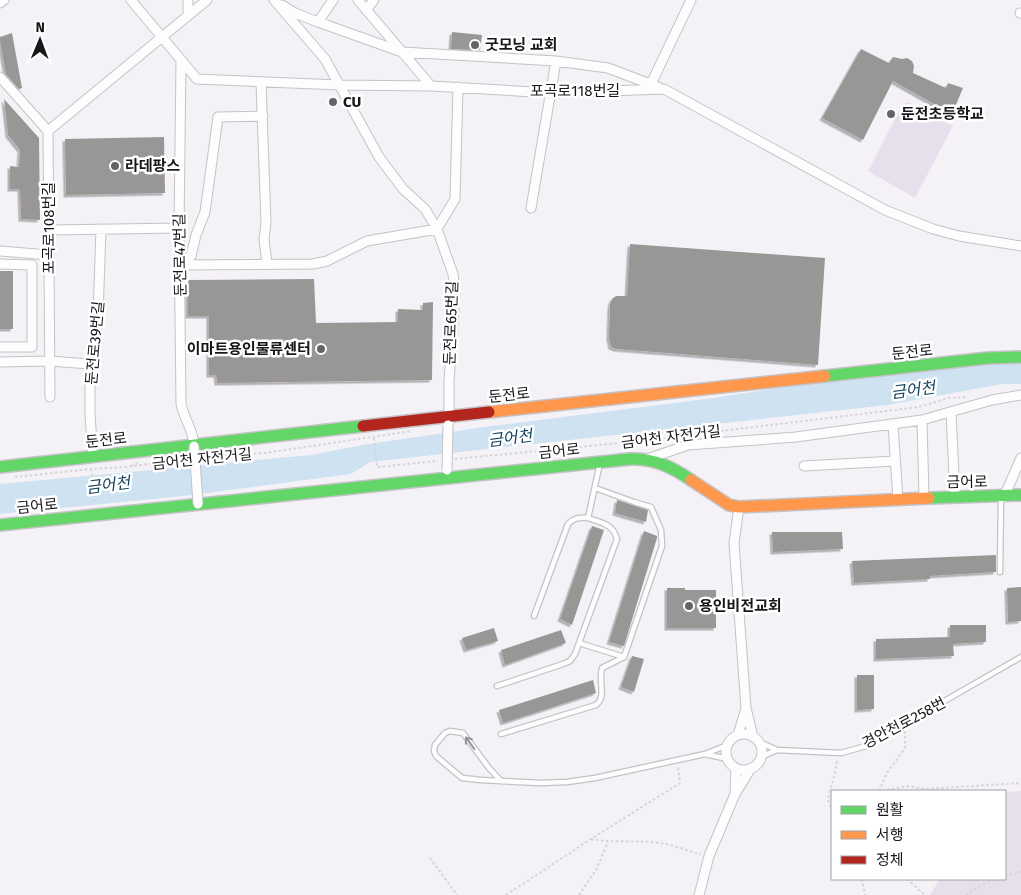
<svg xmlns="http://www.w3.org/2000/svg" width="1021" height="895" font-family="'Fira Sans','Noto Sans KR',sans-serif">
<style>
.green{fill:#e8dfed}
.water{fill:#cfe2f1}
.building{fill:#999696;filter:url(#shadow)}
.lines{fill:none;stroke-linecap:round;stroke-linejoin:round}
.lane-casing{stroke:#c5c2c6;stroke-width:7}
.street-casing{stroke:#c5c2c6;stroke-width:11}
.fast-casing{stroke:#c5c2c6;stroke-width:14}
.slow-casing{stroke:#c5c2c6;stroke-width:14}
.jam-casing{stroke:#c5c2c6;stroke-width:14}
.path{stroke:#d6d4d6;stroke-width:2;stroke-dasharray:2.5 2.5;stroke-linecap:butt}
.lane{stroke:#fefdfe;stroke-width:4.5}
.street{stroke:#fefdfe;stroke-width:9}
.fast{stroke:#63d668;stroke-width:11}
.slow{stroke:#ff974d;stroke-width:11}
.jam{stroke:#b3261e;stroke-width:11}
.street-bridge-casing{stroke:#c5c2c6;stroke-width:11;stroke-linecap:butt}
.street-bridge{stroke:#fefdfe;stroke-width:9}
.oneway{stroke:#969597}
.poi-dot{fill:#656367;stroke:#fff;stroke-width:2}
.labels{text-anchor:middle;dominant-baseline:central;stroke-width:5;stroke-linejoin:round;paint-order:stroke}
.poi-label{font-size:15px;font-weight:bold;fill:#181619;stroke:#fff;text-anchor:start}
.street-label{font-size:15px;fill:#181619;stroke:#fff}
.water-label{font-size:16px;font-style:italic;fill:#0e3f5b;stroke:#fff}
</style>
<defs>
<filter id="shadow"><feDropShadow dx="-2.5" dy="2.5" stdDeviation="0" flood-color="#0004"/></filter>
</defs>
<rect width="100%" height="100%" fill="#f5f2f7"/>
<path class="green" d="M909,102L953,126L915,198L868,171L903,104Z
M1021,791V895H930L940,879H1005V792Z"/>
<path class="water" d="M999,361L1021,363V384H1002L888,405L370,462L351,474L184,496L0,514V484L311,455L362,445L484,427L706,399L837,379Z"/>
<path class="building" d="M452,32L482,35L480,50L451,49Z
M12,33L22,88L19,89L6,74L0,41V37Z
M861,49L889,63L893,57L902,59L907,58L912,61L914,66L913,73L946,88L948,83L963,88L952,114L893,81L863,140L822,118Z
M4,99L39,138L40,220L21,219L20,189H10V166L19,167L20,150L8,135Z
M164,137L165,193L66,195L65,139Z
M630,244L825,258L818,365L616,349L611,347L609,338L610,305L612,299L616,296H627Z
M0,271H13V329H0Z
M314,279L316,323L398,322V309L423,310V303L433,302L432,380L217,383L216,375H209V316H188V280Z
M617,500L648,510L646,522L615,513Z
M592,526L604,530L572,625L560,619Z
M644,531L657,536V538L624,646L609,642Z
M772,532H842L843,549L773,552Z
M996,555V572L930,576V579L854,583L852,561Z
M1021,587V621L1008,622L1007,588Z
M667,588H685V590H716V628H667Z
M950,625H986V642L953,644L954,656L876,659V639L950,637Z
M494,628L498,641L466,650L462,638Z
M561,630L566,643L505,665L501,650Z
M632,656L644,659L634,692L621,687Z
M857,675H874V709L857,710Z
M593,680L596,693L503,723L499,710Z"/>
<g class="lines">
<g class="lane-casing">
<path id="lane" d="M1000,572L1001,497
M534,616L568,524C574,518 579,517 588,518L600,463
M579,643L624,657
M497,686L563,664L570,661L575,654L617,539C613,524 602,523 588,518
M501,734L596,705C607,696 598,682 602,668L624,657L662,546L661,530L651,507L634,502L595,488
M759,742L777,750L761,757
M777,750L841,753L866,746L1021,657
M728,759L705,754L728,745
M501,781L489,768L463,733L450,731L445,733L435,745L434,751L436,756L462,778L481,780L540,783L567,782L595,778L705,754"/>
</g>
<g class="street-casing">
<path id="street" d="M131,0L197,79L340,85L431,86L551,93L664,89L885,210L933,229L959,236L1021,246
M188,0V15
M358,0L431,86
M0,3L4,0
M282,5L295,13L318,22L402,52L556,61L608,68L658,87
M366,10L374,0
M1020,13H1021
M318,22L333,0
M181,61L179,228L181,404C184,419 194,431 194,446
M0,77L48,131L50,397
M261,82L266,223L264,239L267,264
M651,84L691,0
M48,131L207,0
M531,208L556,61
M50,230L179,228
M0,251L49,255
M0,264L32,265V347H0
M180,265L313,264L327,261L367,241L437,229L425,209L403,189L379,157L325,59L274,0
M180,265L191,256L196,235L205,212L218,117L263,116
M0,362L49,361L90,364
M951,412L955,498
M922,420L924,498
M449,422V382L455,293L453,274L437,229L455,199L458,87
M893,425L898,500
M93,457L90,415V364L98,317L101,229
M647,459L688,445L796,437L922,420L992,400L1021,395
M804,466L895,461
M1004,497L1021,458
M739,507L734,543L746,708
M726 752a18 18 0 1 1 36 0a18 18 0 1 1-36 0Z
M738,735L746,708L753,737
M736,768L735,794L751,768
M699,895L709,856L735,794"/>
</g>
<g class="fast-casing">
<path id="fast" d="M825,376L988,358L1021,357
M0,467L363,426
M929,498L1021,495
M0,525L630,459C654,458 672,467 691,480"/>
</g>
<g class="slow-casing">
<path id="slow" d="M489,412L825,376
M691,480L729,505L739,507L929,498"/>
</g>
<g class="jam-casing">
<path id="jam" d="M363,426L489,412"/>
</g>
<path class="path" d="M696,434L919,407L948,398L968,397
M374,438L377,467L438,461
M204,457L265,453L412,431
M455,459L681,437
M131,466L140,462
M91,469L95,501L102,503
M15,477L91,469L126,467L187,459
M879,791L887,773L905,748V731
M882,791L908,786L926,789L1021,783
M832,812L828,799L835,773L837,760
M591,839C614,843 637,840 660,843C674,845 688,851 701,854
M430,858L457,895
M1005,876L1021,872
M862,879L865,895
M907,879L925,895
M506,895L591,839L680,783L678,767
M579,895L596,870L608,842
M966,895L981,885L997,879"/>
<use href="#lane" class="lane"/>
<use href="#street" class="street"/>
<use href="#fast" class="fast"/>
<use href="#slow" class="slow"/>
<use href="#jam" class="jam"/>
<g class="street-bridge-casing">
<path id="street-bridge" d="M194,446L198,504
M447,470L448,425"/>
</g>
<use href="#street-bridge" class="street-bridge"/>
</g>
<defs><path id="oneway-shaft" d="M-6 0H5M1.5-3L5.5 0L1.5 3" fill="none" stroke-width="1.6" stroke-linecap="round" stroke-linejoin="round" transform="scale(1.25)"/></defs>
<use class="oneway" href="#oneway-shaft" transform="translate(470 743) rotate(-126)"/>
<g class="poi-dot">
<circle cx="475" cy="45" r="5"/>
<circle cx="333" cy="102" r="5"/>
<circle cx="891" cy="114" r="5"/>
<circle cx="115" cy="166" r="5"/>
<circle cx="321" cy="349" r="5"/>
<circle cx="689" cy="606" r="5"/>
</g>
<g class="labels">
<g class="poi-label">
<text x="485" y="45">굿모닝 교회</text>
<text x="343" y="102">CU</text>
<text x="901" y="114">둔전초등학교</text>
<text x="125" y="166">라데팡스</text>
<text x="311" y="349" text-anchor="end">이마트용인물류센터</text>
<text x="699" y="606">용인비전교회</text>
</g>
<g class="street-label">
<text x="575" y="91">포곡로118번길</text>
<text transform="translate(49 228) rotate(-90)">포곡로108번길</text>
<text transform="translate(180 255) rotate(-91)">둔전로47번길</text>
<text transform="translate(451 323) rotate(-88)">둔전로65번길</text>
<text transform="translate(95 343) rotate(-85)">둔전로39번길</text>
<text transform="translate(912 352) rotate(-6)">둔전로</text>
<text transform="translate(509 395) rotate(-6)">둔전로</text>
<text transform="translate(671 437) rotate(-7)">금어천 자전거길</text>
<text transform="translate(106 440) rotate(-6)">둔전로</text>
<text transform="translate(559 451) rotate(-6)">금어로</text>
<text transform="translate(202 459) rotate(-6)">금어천 자전거길</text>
<text transform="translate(967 482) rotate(-1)">금어로</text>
<text transform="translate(37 506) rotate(-6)">금어로</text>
<text transform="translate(904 723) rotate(-28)">경안천로258번</text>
</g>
<g class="water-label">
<text transform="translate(913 390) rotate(-7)">금어천</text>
<text transform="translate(510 438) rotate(-7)">금어천</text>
<text transform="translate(108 485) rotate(-7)">금어천</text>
</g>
</g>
<rect x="831" y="790" width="175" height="90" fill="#ffffff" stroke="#a3a2a3"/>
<rect x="841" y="806" width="25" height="8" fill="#63d668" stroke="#a3a2a3"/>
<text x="876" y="815" font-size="15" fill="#181619">원활</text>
<rect x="841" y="831" width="25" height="8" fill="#ff974d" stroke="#a3a2a3"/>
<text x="876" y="840" font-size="15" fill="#181619">서행</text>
<rect x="841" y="856" width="25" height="8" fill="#b3261e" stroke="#a3a2a3"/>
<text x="876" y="865" font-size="15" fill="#181619">정체</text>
<g transform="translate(40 40) rotate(1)" stroke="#ffffff" stroke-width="4" paint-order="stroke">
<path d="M0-4L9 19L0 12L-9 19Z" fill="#181619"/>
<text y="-8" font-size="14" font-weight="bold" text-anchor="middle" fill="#181619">N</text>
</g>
</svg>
